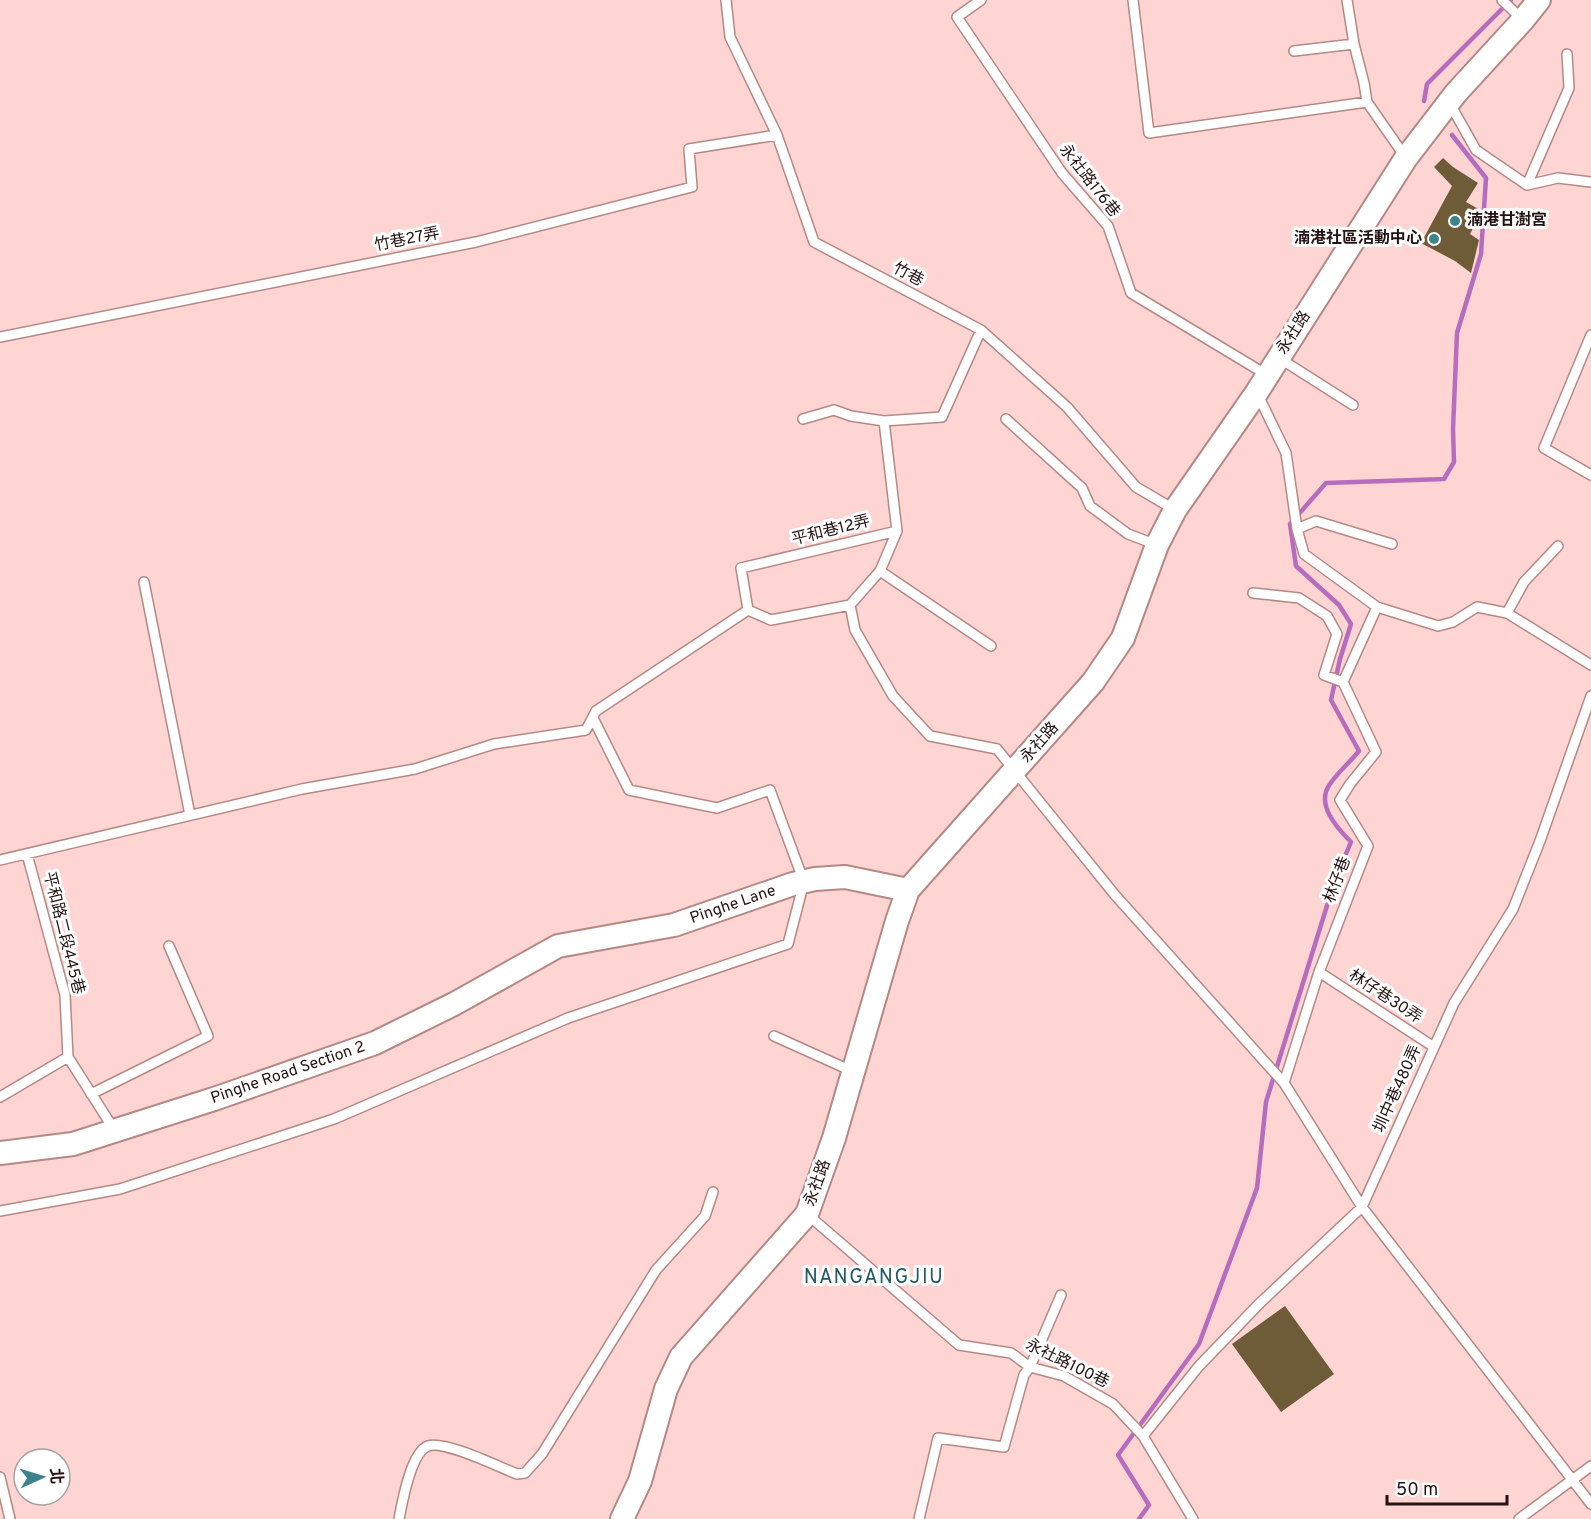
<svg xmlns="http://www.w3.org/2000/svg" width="1591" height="1519" font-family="Overpass,'Noto Sans TC',sans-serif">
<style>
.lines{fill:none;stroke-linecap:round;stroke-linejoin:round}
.stream{stroke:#b66cbf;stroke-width:4.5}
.building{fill:#6e5b37}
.service-casing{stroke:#b68885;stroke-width:12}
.tertiary-casing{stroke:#b68885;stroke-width:26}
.service{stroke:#fff;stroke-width:9}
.tertiary{stroke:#fff;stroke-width:22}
.poi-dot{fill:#3c848a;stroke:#fff;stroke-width:2}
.labels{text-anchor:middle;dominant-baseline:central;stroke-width:6;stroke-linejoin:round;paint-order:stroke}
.street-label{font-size:16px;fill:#241312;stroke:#fff}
.poi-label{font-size:16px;font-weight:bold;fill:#241312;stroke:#fff;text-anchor:start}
.quarter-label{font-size:20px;letter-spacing:1.5px;fill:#215c61;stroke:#fff}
</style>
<rect width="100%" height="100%" fill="#fed5d2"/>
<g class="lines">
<path class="stream" d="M1424,101L1427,84L1511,0
M1139,1519L1149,1505L1118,1455L1199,1344L1257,1188L1266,1102L1335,880L1351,842C1337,828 1315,804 1330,784C1338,772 1350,762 1359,751L1331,700L1340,659L1351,624L1339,605L1296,566L1290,524L1326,483L1444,479L1454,462L1453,429L1457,333L1481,254L1486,178L1452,135"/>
</g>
<path class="building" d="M1443,158L1453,167L1478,183L1466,202L1482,211L1470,234L1479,240L1471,273L1455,261L1421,243L1452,186L1434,167Z
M1285,1306L1334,1374L1281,1412L1232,1344Z"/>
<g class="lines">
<g class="service-casing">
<path id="service" d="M726,0L730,37L777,135L814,242L981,330L1067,407L1136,487L1175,510
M981,0L957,17L1062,173L1108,226L1131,293L1267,375
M1133,0L1149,133L1367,102L1406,158
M1347,0L1354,44L1364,83L1367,102
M1502,0L1523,20
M1294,51L1354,44
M1450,104L1476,150L1527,185L1558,178L1591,182
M1527,185L1569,88L1567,54
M1591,335L1544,448L1591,475
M0,337L476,242L692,187L689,149L777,135
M1279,358L1353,405
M1258,395L1286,453L1297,529L1304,554L1377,607L1343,682L1376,752L1350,784L1340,800L1368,846L1319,972L1284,1083
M803,419L834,410L851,416L884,421
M1006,419L1082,488L1090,506L1128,534L1157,545
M1297,529L1316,521L1392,544
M880,571L991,646
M144,582L190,815
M1253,593L1299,598L1327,616L1337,634L1324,675L1343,682
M850,605L880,571L897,531
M1377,607L1438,626L1453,622L1477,607L1507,613L1591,665
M748,610L771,620L850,605L855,630L893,696L930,736L997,749L1115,895L1284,1083L1362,1207L1591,1504
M1507,613L1524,582L1558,546
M27,854L65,995L68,1057L115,1131
M0,860L302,789L415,769L494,744L586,730L596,711L748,610L741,568L897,531L884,421L942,417L981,330
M1319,972L1434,1047
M774,1036L854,1072
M91,1094L208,1036L169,946
M0,1097L68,1057
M0,1211L120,1189L334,1119L568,1018L788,944L804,882L770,790L717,808L629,790L593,718
M807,1214L959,1345L1011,1353L1030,1367L1064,1376L1113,1404L1143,1436L1193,1519
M1143,1436L1199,1366L1260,1303L1362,1207L1454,1003L1513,909L1540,841L1591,696
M0,1477L10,1519
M399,1519C402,1503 411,1452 428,1446C444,1440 499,1467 517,1474L525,1473L542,1454L656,1270L705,1216L713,1192
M919,1519L938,1438L1004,1447L1024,1375L1030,1367L1061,1295
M1519,1519L1591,1466"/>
</g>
<g class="tertiary-casing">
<path id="tertiary" d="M0,1153L73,1144L214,1099L375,1043L454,1004L558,946L674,925L793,884L815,879L845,877L908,890
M622,1519L640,1481L666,1389L681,1357L807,1214L834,1138L897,921L908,890L1093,682L1123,638L1157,545L1175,510L1257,392L1406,158L1456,93L1523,20L1539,0"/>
</g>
<use href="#service" class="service"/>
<use href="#tertiary" class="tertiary"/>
</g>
<g class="poi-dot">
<circle cx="1455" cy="221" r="6"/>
<circle cx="1434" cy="239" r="6"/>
</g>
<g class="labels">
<g class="street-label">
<text transform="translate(1089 181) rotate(52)">永社路176巷</text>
<text transform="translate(407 240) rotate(-11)">竹巷27弄</text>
<text transform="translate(908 275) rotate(28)">竹巷</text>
<text transform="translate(1294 333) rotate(-57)">永社路</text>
<text transform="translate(831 531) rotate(-14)">平和巷12弄</text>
<text transform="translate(1040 743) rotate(-48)">永社路</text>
<text transform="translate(1338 880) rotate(-69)">林仔巷</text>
<text transform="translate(733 905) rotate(-19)">Pinghe Lane</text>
<text transform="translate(63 933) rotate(76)">平和路二段445巷</text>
<text transform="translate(1385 997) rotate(33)">林仔巷30弄</text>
<text transform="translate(288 1073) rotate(-19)">Pinghe Road Section 2</text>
<text transform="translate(1398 1089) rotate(-66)">圳中巷480弄</text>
<text transform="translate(818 1183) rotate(-70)">永社路</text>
<text transform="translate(1067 1364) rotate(26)">永社路100巷</text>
</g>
<g class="poi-label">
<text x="1467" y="221">湳港甘澍宮</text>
<text x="1422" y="239" text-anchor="end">湳港社區活動中心</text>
</g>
<g class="quarter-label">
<text x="874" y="1278">NANGANGJIU</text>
</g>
</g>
<g transform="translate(42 1477) rotate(86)"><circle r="28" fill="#ffffff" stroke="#a7a1a0" stroke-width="1.5"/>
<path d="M0-4.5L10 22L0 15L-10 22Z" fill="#3c848a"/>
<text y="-9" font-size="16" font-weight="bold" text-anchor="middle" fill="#241312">北</text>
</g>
<path d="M1387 1495v9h120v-9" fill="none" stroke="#241312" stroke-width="3"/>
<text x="1396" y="1495" font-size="18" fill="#241312" stroke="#ffffff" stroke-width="4.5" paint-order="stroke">50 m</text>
</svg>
